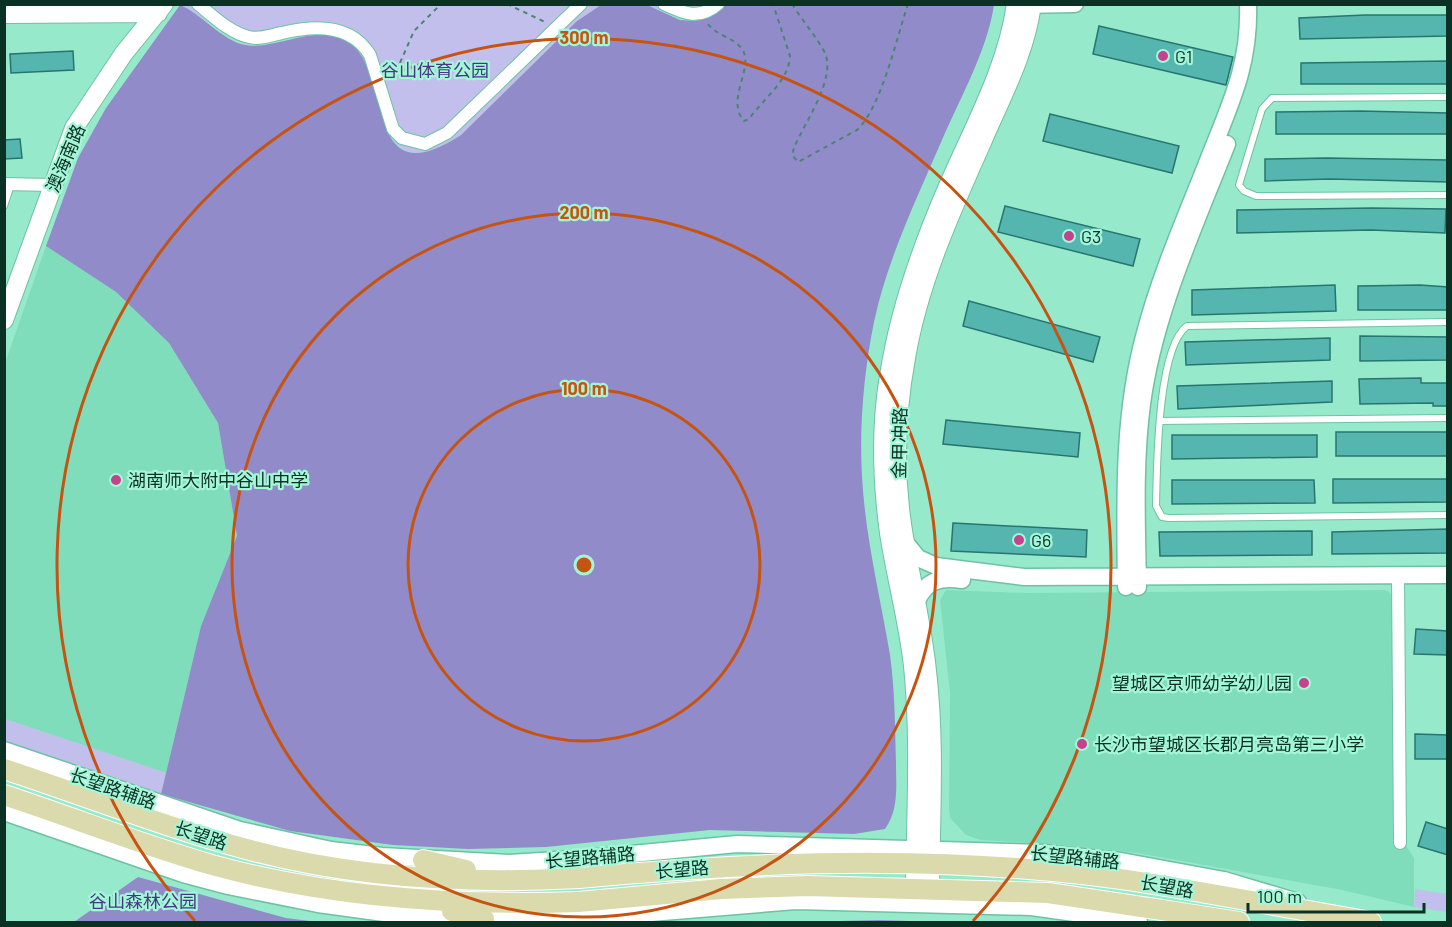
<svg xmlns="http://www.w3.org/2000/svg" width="1452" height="927" font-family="Barlow,'Noto Sans SC',sans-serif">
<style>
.built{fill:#80ddbc}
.green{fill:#c3bfec}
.forest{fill:#928bc9}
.building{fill:#55b5af;stroke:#287570;stroke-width:1.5}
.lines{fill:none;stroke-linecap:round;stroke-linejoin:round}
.service-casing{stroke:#6ec1a4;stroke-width:8}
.minor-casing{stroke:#6ec1a4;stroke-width:14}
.tertiary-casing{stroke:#6ec1a4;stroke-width:19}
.secondary-casing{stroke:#6ec1a4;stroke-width:20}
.primary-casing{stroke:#fff;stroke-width:22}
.path{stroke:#4a8570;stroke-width:2;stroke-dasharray:4.5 4.5;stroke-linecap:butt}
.service{stroke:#fff;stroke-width:6}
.minor{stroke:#fff;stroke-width:12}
.tertiary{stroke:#fff;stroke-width:16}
.secondary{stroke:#fff;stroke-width:18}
.primary{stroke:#dadaac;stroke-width:20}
.primary-bridge-casing{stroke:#fff;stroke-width:22;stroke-linecap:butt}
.primary-bridge{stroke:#dadaac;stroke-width:20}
.ring{fill:none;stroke:#c75310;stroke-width:3}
.poi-dot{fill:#c4438c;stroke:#a3f7d8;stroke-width:2}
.labels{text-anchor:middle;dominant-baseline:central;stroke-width:4.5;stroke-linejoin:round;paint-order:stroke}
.poi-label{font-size:18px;fill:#0b3024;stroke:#a3f7d8;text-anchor:start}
.park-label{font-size:18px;fill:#463782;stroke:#a3f7d8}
.street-label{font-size:18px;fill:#0b3024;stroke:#a3f7d8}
.centre{fill:#c75310;stroke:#a3f7d8;stroke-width:3}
.ring-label{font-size:18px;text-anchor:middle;font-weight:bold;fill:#c75310;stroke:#a3f7d8;stroke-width:4.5;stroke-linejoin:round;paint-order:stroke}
</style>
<rect width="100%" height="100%" fill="#96eacb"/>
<path class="built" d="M46,246L116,292L169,343L218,423L237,536L201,626L166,773L5,719V363Z
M946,590L1027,593L1385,590L1389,592L1394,598L1405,844L1414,858V907L1342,890L1137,853L1063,845L980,840L966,835L950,818L949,809L950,693L940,600Z"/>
<path class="green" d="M181,5H601L577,21L461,135C388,183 387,124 367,69C364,60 359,47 350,42C319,26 277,42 245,45Z
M647,5H725C704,32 672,16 647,5Z
M5,719L166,773L161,794L5,741Z
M1415,889L1447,894V912L1414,907Z"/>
<path class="forest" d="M180,5C200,13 223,41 245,45C275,51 326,19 352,44C393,82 365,197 461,135L577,21L601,5H647L680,20L695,21L712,16L725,5H994C987,51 961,96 942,140C917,198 887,260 874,322C864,371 859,426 862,476C865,536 880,595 890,655C895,691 895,727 896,763C896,786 899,810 885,829L854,834L710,830L546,847L468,849L393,845L290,831L161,794L201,626L237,536L218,423L169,343L116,292L46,246L78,158L106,108Z
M138,877L286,918L318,922H74Z
M879,920L940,922H798Z"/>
<path class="building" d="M1365,15H1448V36L1300,39L1299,18Z
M1099,26L1233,57L1226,85L1093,54Z
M73,51L74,70L11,73L10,54Z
M1448,61V84H1301V63Z
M1360,111L1448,113V134H1276V112Z
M1050,114L1179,146L1172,173L1043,141Z
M20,139L22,158L4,159V140Z
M1326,158L1448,160V182L1330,179L1265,181V159Z
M1005,206L1140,239L1133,266L998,232Z
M1372,208L1446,209L1445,233L1371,230L1237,233V210Z
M1335,285L1336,311L1192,315V290Z
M1420,285L1448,287V310H1358V286Z
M969,301L1100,337L1093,362L963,326Z
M1360,336L1448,337V360L1360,361Z
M1330,338V360L1186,365L1185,342Z
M1421,378V383H1448V406H1433V403L1360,404L1359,379Z
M1332,381V402L1178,409L1177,386Z
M946,420L1080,433L1078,457L943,444Z
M1336,432H1448V456H1336Z
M1172,435H1317V457L1172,459Z
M1333,479H1448V502L1333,503Z
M1172,480H1314L1315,503L1172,504Z
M953,523L1087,530L1086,557L951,551Z
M1448,529V553L1332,554V532Z
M1312,531V555L1160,556L1159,532Z
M1416,629L1448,631V655L1414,654Z
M1415,734L1448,735V759H1415Z
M1426,822L1448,829V855L1418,846Z"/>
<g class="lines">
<g class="service-casing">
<path id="service" d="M1448,97L1272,98L1262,109L1239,185L1244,191L1256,196L1448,195
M4,206L11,185
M1448,322L1187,326C1157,348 1157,468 1156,506L1162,517L1169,518L1448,515
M1160,421L1448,418"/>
</g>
<g class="minor-casing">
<path id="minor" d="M198,4C213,16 230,33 249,37C260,40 271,35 282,33C314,25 351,24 370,55L393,129L402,138L425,144L447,133L581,4
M664,4C684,14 700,20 718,4
M4,184L52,185
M1398,576L1400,843"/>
</g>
<g class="tertiary-casing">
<path id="tertiary" d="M1020,5L1075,4
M905,542L918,558L936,566L1024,577L1448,575
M1126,587C1125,502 1122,416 1145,333C1161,272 1188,212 1211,153C1232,100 1250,63 1248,4
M1138,587C1137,527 1134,464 1142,404C1154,314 1194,228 1227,144
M917,601C926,580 940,577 962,580
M4,750L240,830L331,850L382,856L509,863L589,858L737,844L1044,853L1121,861L1224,880L1298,902
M4,812L183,874L228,886L318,904L406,916L590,918L796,901L1031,907L1139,922"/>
</g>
<g class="secondary-casing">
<path id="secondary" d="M4,14L158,13
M4,320L74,128L124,53L164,4
M915,903C915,824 921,744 913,666C908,621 896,578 889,533C882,481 880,428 889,376C899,310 921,248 948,186C973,128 1007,68 1016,4
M930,903C930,826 936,747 927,671C922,621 909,573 902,524C894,469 896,413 906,358C919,281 952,210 983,140C1002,96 1026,52 1032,4"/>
</g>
<g class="primary-casing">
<path id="primary" d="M4,769C86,796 167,828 250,850C356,878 470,884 579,878
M4,795C74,818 142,845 212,865C332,898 455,906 578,902
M423,860L466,870
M1166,886L1371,922
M1162,910L1239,922
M452,911L484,919"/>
</g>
<path class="path" d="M507,4L545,22
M792,4C802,20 815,35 824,51C838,77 804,123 794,148L792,155L798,162L857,130C881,108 897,37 908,4
M708,24C717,36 733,37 742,49C755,67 725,100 744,121L749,119C763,99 789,81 790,56L773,4
M389,77L399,65L414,31L441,4"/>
<use href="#service" class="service"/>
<use href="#minor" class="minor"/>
<use href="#tertiary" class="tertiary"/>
<use href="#secondary" class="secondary"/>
<use href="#primary" class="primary"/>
<g class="primary-bridge-casing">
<path id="primary-bridge" d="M579,878C772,860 974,853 1166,886
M578,902L721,889L808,886L1048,893L1162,910"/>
</g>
<use href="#primary-bridge" class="primary-bridge"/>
</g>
<g class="ring">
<circle cx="584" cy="565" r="176"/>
<circle cx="584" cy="565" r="352"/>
<path d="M195 921A527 527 0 1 1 973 921"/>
</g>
<g class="poi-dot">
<circle cx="1163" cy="56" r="6"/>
<circle cx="1069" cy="236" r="6"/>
<circle cx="116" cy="480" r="6"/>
<circle cx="1019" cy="540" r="6"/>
<circle cx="1304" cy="683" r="6"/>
<circle cx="1082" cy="744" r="6"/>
</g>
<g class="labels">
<g class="poi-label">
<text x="1175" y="56">G1</text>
<text x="1081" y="236">G3</text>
<text x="128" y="480">湖南师大附中谷山中学</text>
<text x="1031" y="540">G6</text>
<text x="1292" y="683" text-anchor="end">望城区京师幼学幼儿园</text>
<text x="1094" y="744">长沙市望城区长郡月亮岛第三小学</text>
</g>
<g class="park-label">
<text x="435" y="70">谷山体育公园</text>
<text x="143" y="901">谷山森林公园</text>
</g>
<g class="street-label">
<text transform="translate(65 158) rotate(-67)">澳海南路</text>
<text transform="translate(899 443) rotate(-89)">金甲冲路</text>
<text transform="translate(113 788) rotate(19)">长望路辅路</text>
<text transform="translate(201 835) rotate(18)">长望路</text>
<text transform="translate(590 857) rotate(-5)">长望路辅路</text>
<text transform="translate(1075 857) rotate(6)">长望路辅路</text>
<text transform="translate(682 869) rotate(-5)">长望路</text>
<text transform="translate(1167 886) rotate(10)">长望路</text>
</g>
</g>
<circle cx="584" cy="565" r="9" class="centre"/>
<g class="ring-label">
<text x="584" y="44">300 m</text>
<text x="584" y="219">200 m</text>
<text x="584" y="395">100 m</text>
</g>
<rect width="1452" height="927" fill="none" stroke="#0b3024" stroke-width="12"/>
<path d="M1248 903v9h176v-9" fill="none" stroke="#0b3024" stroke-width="3"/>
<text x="1257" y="903" font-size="18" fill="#0b3024" stroke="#a3f7d8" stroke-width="4.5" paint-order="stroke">100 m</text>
</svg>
